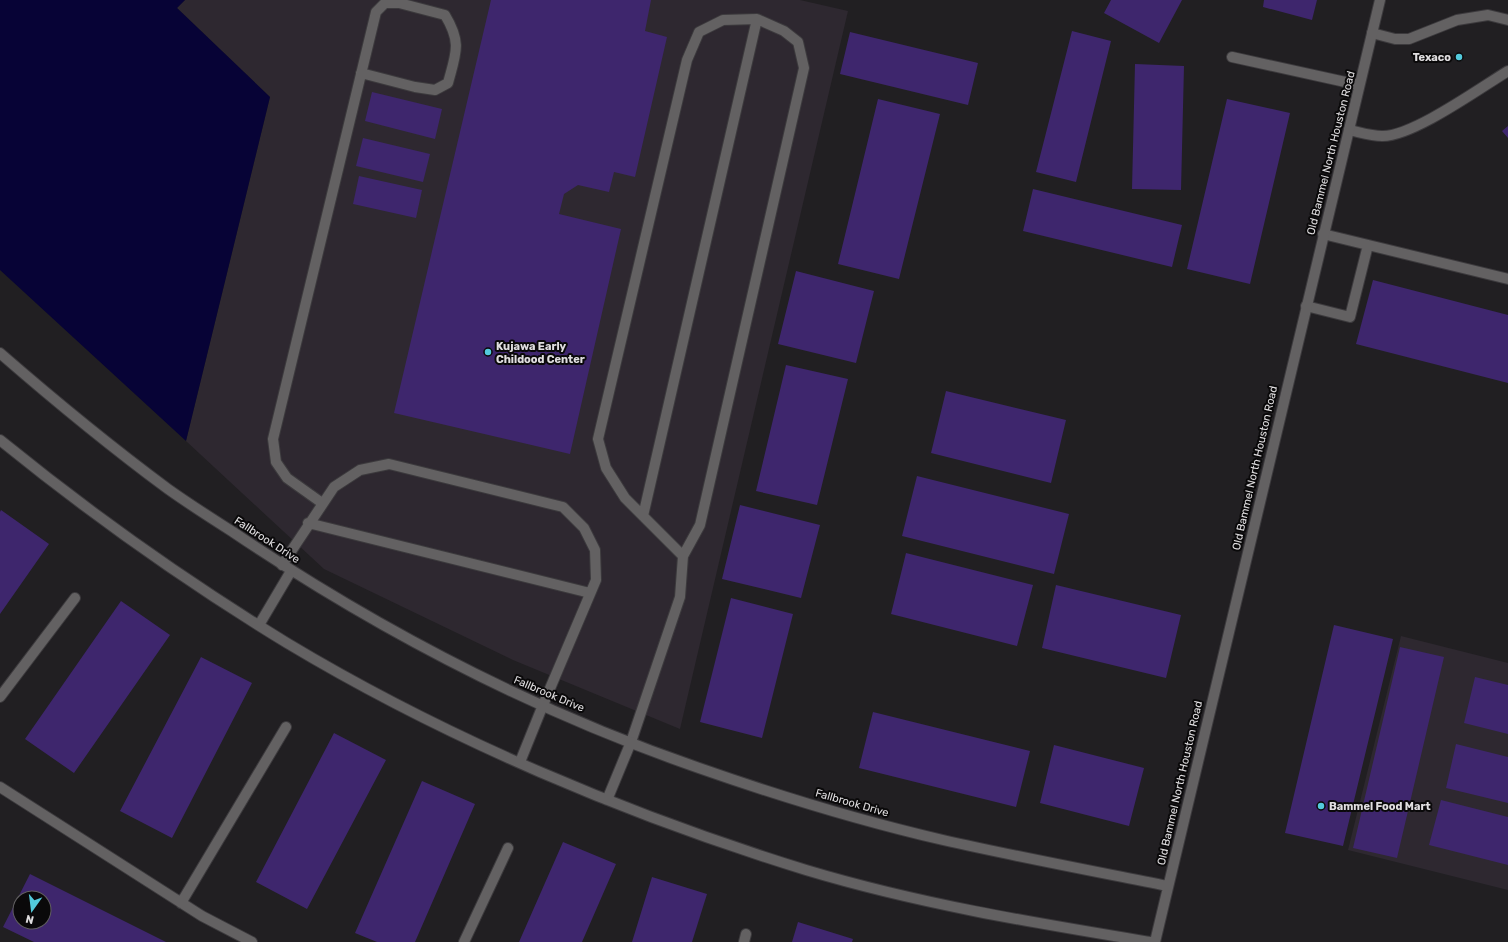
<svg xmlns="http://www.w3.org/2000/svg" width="1508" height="942" font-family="Rubik,sans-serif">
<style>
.built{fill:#2e2830}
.water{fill:#070336}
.building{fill:#3e266d;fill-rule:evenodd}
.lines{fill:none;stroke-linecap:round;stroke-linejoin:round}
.service-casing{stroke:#3c3a3d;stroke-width:12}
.tertiary-casing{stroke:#3c3a3d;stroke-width:12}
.service{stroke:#636162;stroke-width:10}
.tertiary{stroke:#636162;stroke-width:10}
.poi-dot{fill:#53cadc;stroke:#0a090a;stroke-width:1.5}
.labels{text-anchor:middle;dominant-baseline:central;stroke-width:4;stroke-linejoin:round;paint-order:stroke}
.poi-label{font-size:11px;font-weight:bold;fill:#e0dee0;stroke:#0a090a;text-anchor:start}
.street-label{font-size:11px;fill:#e0dee0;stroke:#0a090a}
</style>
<rect width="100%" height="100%" fill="#211f22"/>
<path class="built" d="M185,0H800L848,11L680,729L513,660L324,569L186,441L270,97L177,8Z
M1401,636L1508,663V890L1348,850Z"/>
<path class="water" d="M0,0H185L177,8L270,97L186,441L0,270Z"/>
<path class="building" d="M491,0H651L645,31L667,37L635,177L614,172L609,192L578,185L564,194L559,214L621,229L570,454L394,413Z
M1111,0H1182L1159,43L1104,13Z
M1264,0H1317L1312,20L1263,7Z
M1072,31L1111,41L1076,182L1036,172Z
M850,32L978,63L968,105L840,74Z
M1135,64L1184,66L1181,190L1132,189Z
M372,92L442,109L435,139L365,121Z
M878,99L940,114L899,279L838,264Z
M1227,99L1290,113L1250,284L1187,269Z
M1508,126V138L1502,131Z
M363,138L430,154L423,182L356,166Z
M359,176L422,190L416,218L353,204Z
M1033,189L1182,225L1172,267L1023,231Z
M796,271L874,291L856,363L778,344Z
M1373,280L1508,315V383L1356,344Z
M786,365L848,379L817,505L756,491Z
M946,391L1066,420L1051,483L931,453Z
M917,476L1069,514L1054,574L902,536Z
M740,505L820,525L801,598L722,579Z
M1,510L49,544L0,614V512Z
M906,553L1033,585L1017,646L891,614Z
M1056,585L1181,615L1166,678L1042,648Z
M731,598L793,614L762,738L700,722Z
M121,601L170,635L74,773L25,739Z
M1334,625L1393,639L1343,846L1285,833Z
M1400,647L1444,657L1397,858L1353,848Z
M201,657L252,683L172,838L120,811Z
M1475,677L1508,685V734L1464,723Z
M873,712L1030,751L1016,807L859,768Z
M334,733L386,760L307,909L256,882Z
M1456,744L1508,757V803L1446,788Z
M1054,745L1144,768L1129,826L1040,803Z
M422,781L475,804L415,942H377L355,933Z
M1441,800L1508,817V865L1429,845Z
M563,842L616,864L582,942H519Z
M30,874L166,942H34L3,927ZM20,898H44V922H20Z
M652,877L707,894L692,942H632Z
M798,922L853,939L852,942H792Z"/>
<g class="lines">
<g class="service-casing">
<path id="service" d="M1372,33L1395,39H1409L1457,20L1488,15L1508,20
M1232,57L1359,85
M1349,130C1359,132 1371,136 1382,136C1412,137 1480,88 1508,71
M1323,234L1508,279
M1306,306L1350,317L1368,245
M322,503L287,478L276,462L273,439L376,12L385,3H399L445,15C462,43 456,53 448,83L435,90L415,87L361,73
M643,516L757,19
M308,523L590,593
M282,565L334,487L360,470L389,464L563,507L584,528L595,550L596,580L543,705
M0,697L75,598
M631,742L680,597L683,556L700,525L804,68L798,42L784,31L757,19L723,20L699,32L687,60L598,439L606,468L625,498L683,556
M0,787L202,916L252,942
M181,903L286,727
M464,942L508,848
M744,942L746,934"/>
</g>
<g class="tertiary-casing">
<path id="tertiary" d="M0,353C54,400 110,446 168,489C189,504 211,518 233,532C377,629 534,711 699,768C779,796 861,821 943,840C1018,857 1093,871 1168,886
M0,440C91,514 187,582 287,643C447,739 628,815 806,870C919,904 1035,923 1150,942
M259,625L291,571
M520,762L543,705
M607,800L631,742
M1155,942L1380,0"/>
</g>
<use href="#service" class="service"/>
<use href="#tertiary" class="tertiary"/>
</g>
<g class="poi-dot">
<circle cx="1459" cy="57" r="4"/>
<circle cx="488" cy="352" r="4"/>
<circle cx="1321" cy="806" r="4"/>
</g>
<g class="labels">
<g class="poi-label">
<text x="1451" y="57" text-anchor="end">Texaco</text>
<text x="496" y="346">Kujawa Early<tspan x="496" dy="13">Childood Center</tspan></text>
<text x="1329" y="806">Bammel Food Mart</text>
</g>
<g class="street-label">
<text transform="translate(1331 153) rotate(-76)">Old Bammel North Houston Road</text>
<text transform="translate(1255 468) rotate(-77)">Old Bammel North Houston Road</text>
<text transform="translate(267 540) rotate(33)">Fallbrook Drive</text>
<text transform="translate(549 694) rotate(23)">Fallbrook Drive</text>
<text transform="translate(1180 783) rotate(-77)">Old Bammel North Houston Road</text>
<text transform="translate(852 803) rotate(16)">Fallbrook Drive</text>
</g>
</g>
<g transform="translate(32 910) rotate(194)"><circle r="19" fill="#0a090a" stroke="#605e60"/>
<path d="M0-3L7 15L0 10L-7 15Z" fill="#53cadc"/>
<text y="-6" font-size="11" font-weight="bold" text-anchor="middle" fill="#e0dee0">N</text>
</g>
</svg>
